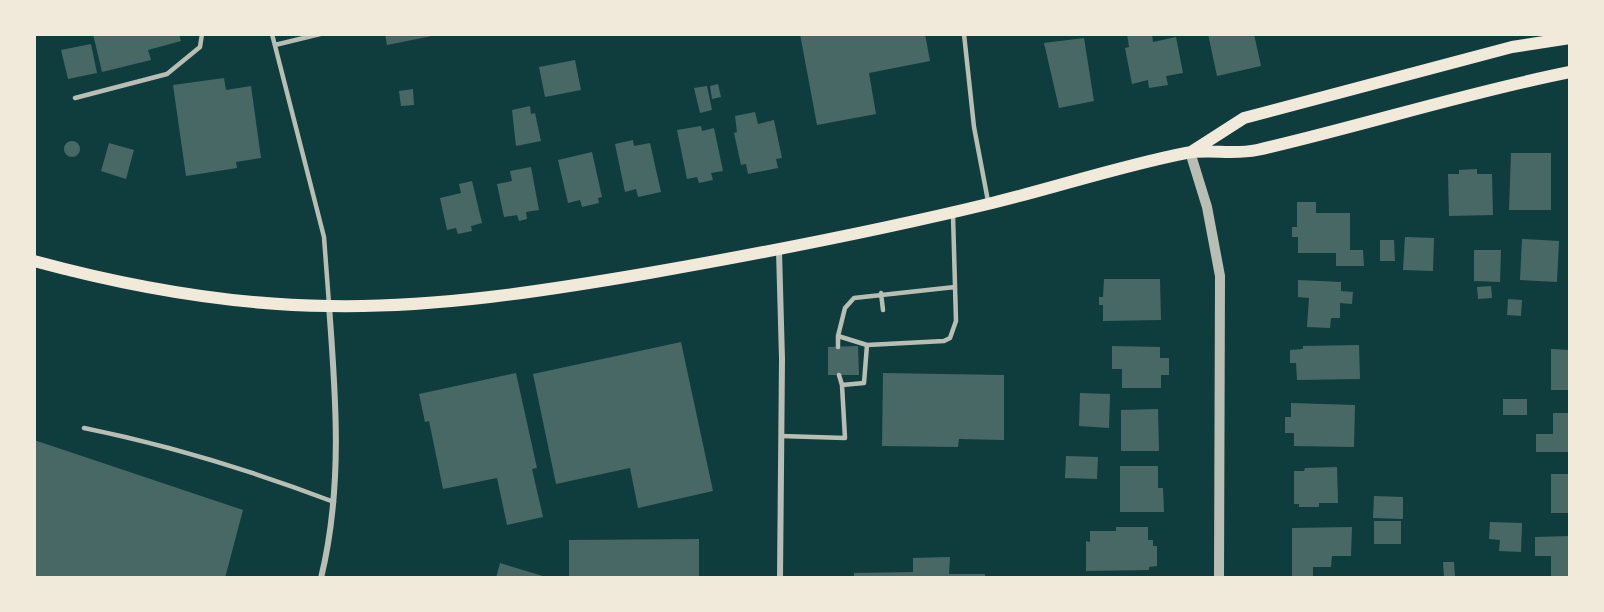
<svg xmlns="http://www.w3.org/2000/svg" width="1604" height="612" font-family="'Noto Sans',sans-serif">
<style>
.building{fill:#486865}
.lines{fill:none;stroke-linecap:round;stroke-linejoin:round}
.service{stroke:#b8beb3;stroke-width:4.5}
.minor{stroke:#b8beb3;stroke-width:6}
.tertiary{stroke:#b8beb3;stroke-width:10}
.secondary{stroke:#f1e9da;stroke-width:12}
</style>
<rect width="100%" height="100%" fill="#0f3d3e"/>
<path class="building" d="M93,34H179L181,41L148,50L151,60L102,72Z
M385,34H432V36L387,45Z
M800,34H925L930,61L869,73L876,114L817,125Z
M1127,34H1152L1153,42L1176,37L1183,73L1166,76L1168,85L1149,88L1148,80L1132,84L1125,48L1129,47Z
M1208,34H1254L1261,66L1217,76Z
M1084,38L1094,101L1059,108L1044,43Z
M91,44L97,73L68,79L61,50Z
M575,60L581,90L545,97L539,67Z
M224,78L226,90L251,86L261,158L236,162L237,168L186,176L173,85Z
M718,84L721,97L712,99L710,86Z
M707,86L712,110L700,113L694,88Z
M413,89L414,105L401,106L399,91Z
M530,106L531,114L535,113L541,141L516,146L512,110Z
M755,112L758,124L774,120L782,158L776,159L778,168L748,174L746,164L741,165L734,133L737,132L735,116Z
M701,126L702,131L714,128L723,171L711,173L713,180L699,183L697,177L687,179L677,130Z
M633,140L634,146L650,143L661,192L638,197L636,189L625,192L615,144Z
M64 149a8 8 0 1 1 16 0a8 8 0 1 1-16 0Z
M109,143L134,150L126,179L101,171Z
M592,152L602,197L598,198L599,203L582,207L580,200L568,203L558,160Z
M1511,153H1551V210H1509Z
M531,167L539,210L526,212L527,219L519,221L517,215L504,217L497,184L512,181L510,171Z
M1477,169V174H1492L1493,215L1449,216L1448,174H1459V170Z
M472,181L482,223L471,226L472,231L458,234L456,228L447,230L440,198L461,193L459,184Z
M1297,202H1316V213H1350V250H1363L1364,266H1336V253H1298V237H1292V227H1297Z
M1405,237L1434,238L1433,271L1403,270Z
M1522,239L1559,241L1557,282L1520,280Z
M1380,240H1394L1395,261H1380Z
M1474,250H1501L1500,282L1474,281Z
M1104,279H1160L1161,320L1103,321V305H1099V297H1103Z
M1298,280L1341,282V291L1353,292L1352,304L1340,303V318H1331L1330,328L1307,327L1309,298L1298,297Z
M1491,286L1492,298L1478,299L1477,287Z
M1508,299L1522,300L1521,316L1507,315Z
M681,342L713,491L638,508L630,468L556,484L533,374Z
M1359,345L1360,379L1297,380L1296,363H1290V350L1303,349V346Z
M858,346L859,375H828V347Z
M1112,346L1160,347V358H1169V375H1161V388H1122V369H1112Z
M1551,349L1570,350V390H1551Z
M516,373L537,468L532,469L543,517L507,525L497,478L443,489L429,421L425,422L419,394Z
M883,373L1004,375V440L959,439L958,447L882,446Z
M1080,393L1110,394L1109,428L1079,426Z
M1503,399H1527V415H1503Z
M1291,403L1355,405L1354,447L1294,446V433H1285V417H1291Z
M1158,409L1159,451H1121V410Z
M1553,413H1570V452H1536V434H1553Z
M34,440L243,510L225,578H34Z
M1066,456L1098,457L1097,479L1065,478Z
M1120,466H1158V488H1163L1164,512H1120Z
M1337,467L1338,503H1319V507H1299V504H1294V471H1304L1305,468Z
M1551,474H1570V513H1551Z
M1374,496L1403,497V519L1373,518Z
M1374,521H1401V544H1374Z
M1490,522L1522,523L1521,552L1499,551L1500,540L1489,539Z
M1116,527H1148V540H1153V546H1157V566L1149,567V570L1086,571V541L1090,542V531H1116Z
M1352,527L1351,556H1332L1331,567H1313V576H1292V528Z
M1570,536V577H1551V556H1535V537Z
M699,539V578H569V540Z
M950,557L949,574H985V578H854V573L913,572V558Z
M1443,562H1454L1455,577H1444Z
M500,563L546,577V578H496Z"/>
<g class="lines">
<path class="service" d="M272,34L324,237L329,304
M964,34L974,127L988,201
M275,45L320,34
M75,98L167,74L200,47L202,34
M881,293L883,310
M838,336L845,308L854,298L955,287
M838,347V336L867,345
M839,375L842,385
M84,428C173,446 250,470 334,502
M781,436L845,438L842,385L864,383L867,345L944,341L950,338L956,321L953,215"/>
<path class="minor" d="M779,251L782,359L780,578
M321,578C343,488 336,397 329,306"/>
<path class="tertiary" d="M1190,152L1207,207L1220,276L1219,578"/>
<path class="secondary" d="M1191,152L1244,118L1512,47L1570,38
M34,261C130,287 230,305 329,306C436,308 544,291 649,273C763,253 876,231 988,204C1054,188 1120,166 1186,153C1209,149 1234,155 1257,150C1362,126 1464,93 1570,72"/>
</g>
<rect width="1604" height="612" fill="none" stroke="#f1e9da" stroke-width="72"/>
</svg>
